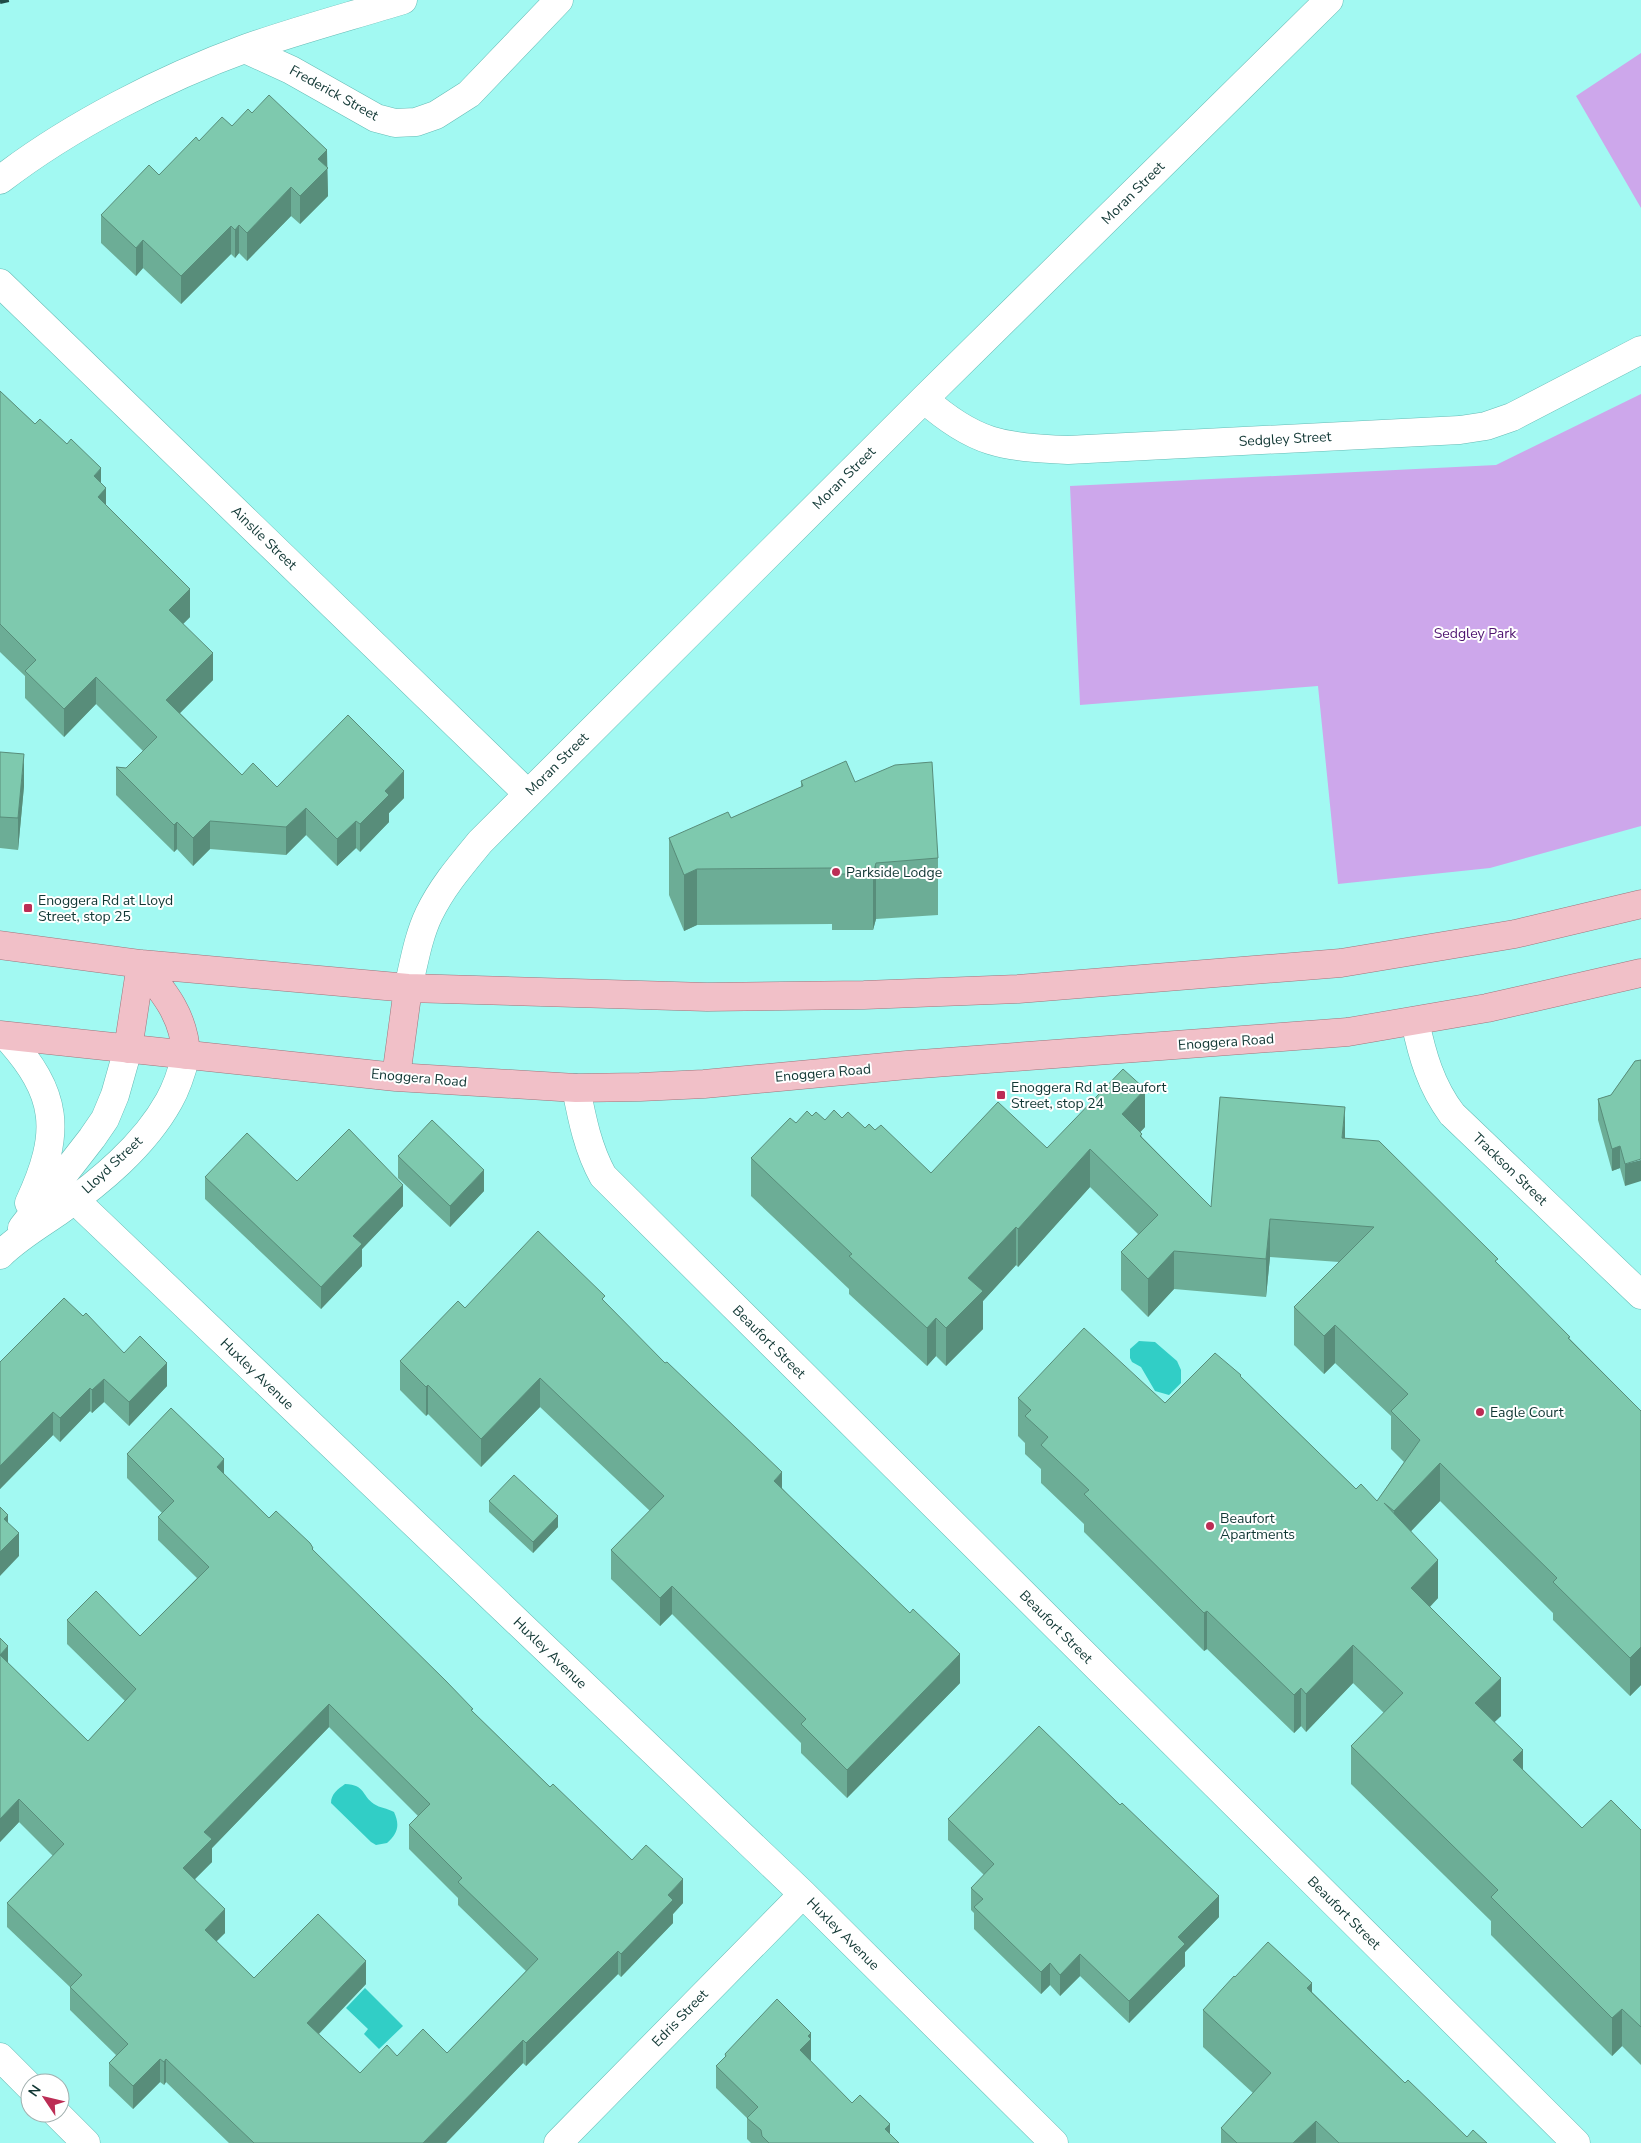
<svg xmlns="http://www.w3.org/2000/svg" width="1641" height="2143" font-family="'Nunito Sans',sans-serif">
<style>
.green{fill:#cda7eb}
.water{fill:#31cec6}
.lines{fill:none;stroke-linecap:round;stroke-linejoin:round}
.street-casing{stroke:#65bbb5;stroke-width:29}
.secondary-casing{stroke:#65bbb5;stroke-width:29}
.primary-casing{stroke:#9d757c;stroke-width:29}
.street{stroke:#fff;stroke-width:28}
.secondary{stroke:#fff;stroke-width:28}
.primary{stroke:#f1c0c8;stroke-width:28}
.rail{stroke:#204c48;stroke-width:4;stroke-dasharray:9 9;stroke-linecap:butt}
.wall{fill:#6cad96;fill-rule:evenodd}
.shaded-wall{fill:#588d7a}
.building{fill:#7ec9ae;stroke:#588d7a;fill-rule:evenodd}
.poi-dot{fill:#bc2d55;stroke:#fff;stroke-width:2}
.labels{text-anchor:middle;dominant-baseline:central;stroke-width:4;stroke-linejoin:round;paint-order:stroke}
.street-label{font-size:14px;fill:#113734;stroke:#fff}
.park-label{font-size:14px;fill:#4e136f;stroke:#fff}
.poi-label{font-size:14px;fill:#113734;stroke:#fff;text-anchor:start}
</style>
<rect width="100%" height="100%" fill="#a2f9f2"/>
<path class="green" d="M1641,53V208L1576,96Z
M1641,394V826L1490,868L1338,884L1318,686L1080,705L1070,486L1496,465Z"/>
<path class="water" d="M1139,1341L1155,1342L1177,1361L1181,1370V1383L1169,1395L1155,1391L1141,1367L1132,1362L1130,1358V1349Z
M345,1784C366,1785 361,1795 374,1804C380,1808 387,1808 394,1812C400,1825 398,1833 387,1843L376,1845L371,1842L331,1803C331,1794 338,1789 345,1784Z
M365,1988L403,2026L379,2049L364,2034L368,2029L346,2008Z"/>
<g class="lines">
<g class="street-casing">
<path id="street" d="M245,49L291,70L376,118L395,123L416,122L436,115L469,94L559,0
M0,180C70,126 164,78 247,48C298,30 351,16 403,0
M0,283L527,793
M924,399C975,444 1002,447 1068,450L1460,430L1486,426L1512,417L1641,350
M408,988C414,963 418,937 429,914C442,887 461,865 480,842L924,399L1329,0
M1415,1021C1422,1055 1431,1086 1452,1114L1641,1295
M576,1088C582,1119 588,1149 603,1176L1576,2143
M75,1200L803,1894L1054,2143
M0,2057L30,2087
M56,2113L86,2143
M558,2143L803,1894"/>
</g>
<g class="secondary-casing">
<path id="secondary" d="M6,1036C59,1094 62,1132 29,1203
M22,1228L92,1138L105,1119L115,1095L128,1049
M0,1255C17,1238 39,1225 58,1212C100,1182 144,1146 169,1101C177,1087 182,1071 186,1055"/>
</g>
<g class="primary-casing">
<path id="primary" d="M0,945L141,964L408,988L707,997L864,995L1018,989L1341,963L1515,934L1641,904
M141,964C164,992 185,1017 186,1055
M0,1035L396,1077L576,1088L640,1087L704,1084L907,1065L1348,1032L1487,1008L1641,973
M128,1049L141,964
M396,1077L408,988"/>
</g>
<use href="#street" class="street"/>
<use href="#secondary" class="secondary"/>
<use href="#primary" class="primary"/>
<path class="rail" d="M0,2L9,0"/>
</g>
<path class="wall" d="M252,113L327,167L328,196L300,224L291,216L247,261L239,253L235,258L231,254L181,304L143,268L136,276L101,243V215L159,175L199,141L232,126Z
M0,391L35,424L101,483L106,506L190,617L183,624L213,680L180,713L242,775L277,787L404,798L389,813V822L360,852L356,848L337,866L306,835L286,855L210,849L193,866L177,849L174,852L116,795V767L126,768L143,751L96,704L64,737L25,698V676L0,652Z
M0,752L24,786L18,850L0,848Z
M801,781L855,782L938,858V915L876,919L873,930H832V924L697,925L684,931L669,895V838L731,818L801,787Z
M1635,1061L1625,1186L1620,1168L1612,1171L1598,1120V1099L1611,1095Z
M812,1116L825,1120L842,1118L865,1128L875,1130L931,1173L1145,1127L1140,1132L1142,1137L1211,1207L1345,1138L1498,1264L1570,1339L1641,1411V1685L1630,1696L1553,1620V1613L1440,1501L1411,1531L1438,1598L1430,1607L1501,1716L1494,1722L1523,1770L1582,1828L1641,1830V2065L1622,2046L1612,2056L1491,1935V1921L1351,1784V1746L1384,1713L1353,1683L1306,1732L1301,1726L1294,1733L1207,1649L1204,1651L1084,1532V1524L1041,1483V1469L1025,1454V1443L1018,1436V1398L1165,1403L1241,1377L1356,1489L1377,1501L1404,1462L1391,1449V1416L1335,1363L1324,1374L1294,1345V1307L1339,1262L1270,1257L1266,1297L1174,1289L1148,1317L1121,1290V1252L1138,1234L1090,1187L1018,1267L1016,1265L983,1301V1329L946,1366L936,1356L927,1366L849,1294V1289L751,1196V1158L796,1123Z
M398,1156L484,1191L450,1227L398,1178Z
M205,1177L297,1181L403,1206L362,1249V1266L321,1309L205,1199Z
M605,1303L782,1488L960,1683L847,1798L801,1753V1743L672,1614L660,1626L611,1579V1550L650,1511L540,1407L481,1467L428,1414L426,1416L400,1390V1361L465,1308Z
M83,1316L124,1353L167,1386L129,1426L104,1402L92,1413L90,1411L60,1442L53,1435L0,1489V1362Z
M127,1454L224,1474L269,1518L313,1551L473,1712L550,1787L632,1860L683,1903L673,1914V1923L621,1977L618,1974L526,2066L523,2063L446,2143H229L166,2082L164,2085L160,2082L133,2109L109,2086V2063L116,2055L70,2010V1987L7,1927V1903L53,1856L19,1822L0,1842V1638L8,1663L88,1741L125,1701L67,1644V1620L140,1636L197,1578L158,1540V1517L162,1513L127,1478ZM329,1727L418,1816L409,1825V1849L458,1898V1905L526,1971L447,2053L397,2056L360,2073L319,2034L366,1984L254,1978L216,1941L225,1933L195,1879L212,1862V1848Z
M489,1501L558,1527L533,1553L489,1512Z
M948,1819L1219,1917L1185,1952V1966L1129,2023L1080,1976L1060,1996L1050,1985L1041,1994L974,1929V1913L971,1910V1888L984,1875L948,1840Z
M1235,1977L1312,1992L1405,2083L1467,2137L1487,2143H1221V2128L1253,2093L1203,2047V2010Z
M725,2054L811,2060L810,2061L852,2103L890,2134L899,2143H751L747,2139V2118L716,2088V2066L725,2058Z"/>
<path class="shaded-wall" d="M327,150L328,196L300,224V196L318,159Z
M291,187V216L247,261V233Z
M239,225V253L235,258V230Z
M231,226V254L181,304V276Z
M143,240V268L136,276V248Z
M101,468V493L106,488V515L98,524L94,476Z
M190,589V617L169,638V610Z
M213,653V680L166,727V700Z
M96,677V704L64,737V709Z
M24,754V786L18,850V818Z
M404,771V798L389,813V822L360,852V824L385,791Z
M306,808V835L286,855V827Z
M210,821V849L193,866V838Z
M356,821V848L337,866V839Z
M177,822V849L174,852V825Z
M876,863V919L873,930V874Z
M697,869V925L684,931V875Z
M1145,1089V1127L1122,1152V1114Z
M1345,1107V1145L1342,1138Z
M1620,1146V1168L1612,1171V1149Z
M1090,1149V1187L1018,1267V1229Z
M1641,1160V1181L1625,1186V1164Z
M484,1170V1191L450,1227V1206Z
M403,1185V1206L362,1249V1266L321,1309V1287L353,1236Z
M1270,1219V1257L1266,1297V1259Z
M1016,1227V1265L983,1301V1329L946,1366V1328L968,1278Z
M1174,1251V1289L1148,1317V1279Z
M936,1318V1356L927,1366V1328Z
M1335,1325V1363L1324,1374V1336Z
M167,1363V1386L129,1426V1402Z
M540,1378V1407L481,1467V1439Z
M104,1379V1402L92,1413V1390Z
M428,1385V1414L426,1416V1387Z
M90,1388V1411L60,1442V1418Z
M53,1412V1435L0,1489V1466Z
M224,1459V1483L217,1467Z
M1440,1463V1501L1394,1549V1511Z
M782,1472V1501L774,1481Z
M8,1515V1538L4,1519Z
M558,1516V1527L533,1553V1542Z
M19,1533V1556L0,1576V1552Z
M1438,1560V1598L1411,1626V1588Z
M672,1586V1614L660,1626V1598Z
M1207,1611V1649L1204,1651V1613Z
M1353,1645V1683L1306,1732V1694Z
M8,1646V1669L0,1655Z
M1641,1647V1685L1630,1696V1658Z
M960,1654V1683L847,1798V1770Z
M1501,1678V1716L1475,1741V1703Z
M1301,1688V1726L1294,1733V1695Z
M329,1704V1727L212,1848V1862L183,1891V1868L204,1832Z
M1523,1750V1788L1513,1760Z
M19,1799V1822L0,1842V1819Z
M683,1879V1903L673,1914V1923L621,1977V1954L668,1895Z
M1219,1896V1917L1185,1952V1966L1129,2023V2001L1178,1937Z
M225,1909V1933L205,1953V1930Z
M618,1951V1974L526,2066V2043Z
M1080,1954V1976L1060,1996V1975Z
M366,1961V1984L307,2046V2023Z
M1050,1963V1985L1041,1994V1972Z
M1312,1983V2020L1307,1988Z
M1622,2009V2046L1612,2056V2018Z
M811,2033V2060L800,2072V2050L808,2036Z
M523,2040V2063L446,2143H423Z
M160,2059V2082L133,2109V2086Z
M166,2059V2082L164,2085V2062Z
M1316,2121V2143H1293Z
M890,2124V2143L885,2129Z"/>
<path class="building" d="M269,95L327,150L318,159L328,168L300,196L291,187L247,233L239,225L235,230L231,226L181,276L143,240L136,248L101,215L149,165L159,175L196,137L199,141L222,117L232,126L248,109L252,113Z
M0,391L35,424L40,419L67,444L71,439L101,468L94,476L106,488L98,497L190,589L169,610L213,653L166,700L242,775L253,763L277,787L348,715L404,771L385,791L389,795L360,824L356,821L337,839L306,808L286,827L210,821L193,838L177,822L174,825L116,767L126,768L157,737L96,677L64,709L25,671L36,660L0,624Z
M0,752L24,754L18,818L0,817Z
M846,761L855,782L895,765L932,762L938,858L876,863L873,874H832V868L697,869L684,875L669,838L728,812L731,818L803,786L801,781Z
M1641,1060V1159L1625,1164L1620,1146L1612,1149L1598,1099L1611,1095L1635,1061Z
M1123,1069L1145,1089L1122,1114L1142,1134L1140,1136L1211,1207L1220,1097L1345,1107L1342,1138L1379,1141L1498,1259L1495,1261L1570,1337L1568,1338L1641,1411V1647L1630,1658L1553,1582L1557,1578L1440,1463L1394,1511L1384,1503L1438,1560L1411,1588L1501,1678L1475,1703L1523,1750L1513,1760L1582,1828L1611,1800L1641,1830V2027L1622,2009L1612,2018L1491,1897L1498,1890L1351,1746L1403,1693L1353,1645L1306,1694L1301,1688L1294,1695L1207,1611L1204,1613L1084,1494L1089,1490L1041,1445L1048,1437L1025,1416L1031,1410L1018,1398L1084,1328L1165,1403L1215,1353L1241,1375L1240,1376L1356,1489L1361,1484L1377,1501L1420,1440L1391,1411L1408,1394L1335,1325L1324,1336L1294,1307L1374,1227L1270,1219L1266,1259L1174,1251L1148,1279L1121,1252L1158,1215L1090,1149L1018,1229L1016,1227L968,1278L983,1291L946,1328L936,1318L927,1328L849,1256L852,1254L751,1158L790,1118L796,1123L807,1111L812,1116L816,1112L825,1120L834,1110L842,1118L848,1112L865,1128L869,1124L875,1130L881,1125L931,1173L998,1102L1047,1148Z
M432,1120L484,1170L450,1206L398,1156Z
M349,1129L403,1185L353,1236L362,1244L321,1287L205,1177L247,1133L297,1181Z
M538,1231L605,1296L602,1299L665,1363L667,1362L782,1472L774,1481L910,1613L913,1609L960,1654L847,1770L801,1724L806,1719L672,1586L660,1598L611,1550L664,1496L540,1378L481,1439L428,1385L426,1387L400,1361L458,1301L465,1308Z
M64,1298L83,1316L86,1313L124,1353L140,1336L167,1363L129,1402L104,1379L92,1390L90,1388L60,1418L53,1412L0,1466V1362Z
M171,1408L224,1459L217,1467L269,1518L276,1511L310,1543L313,1548L312,1549L446,1681L473,1709L471,1710L550,1787L553,1784L632,1860L646,1845L683,1879L668,1895L673,1900L621,1954L618,1951L526,2043L523,2040L423,2143H254L166,2059L164,2062L160,2059L133,2086L109,2063L128,2044L70,1987L82,1975L7,1903L64,1844L19,1799L0,1819V1655L88,1741L136,1689L67,1620L96,1591L140,1636L209,1567L158,1517L174,1501L127,1454ZM329,1704L430,1804L409,1825L462,1878L458,1882L538,1959L447,2053L423,2029L397,2056L387,2045L360,2073L307,2023L366,1961L318,1914L254,1978L205,1930L225,1909L183,1868L212,1839L204,1832Z
M514,1475L558,1516L533,1542L489,1501Z
M0,1507L8,1515L4,1519L19,1533L0,1552Z
M0,1638L8,1646L0,1655Z
M1039,1726L1120,1805L1122,1803L1219,1896L1178,1937L1185,1944L1129,2001L1080,1954L1060,1975L1050,1963L1041,1972L974,1907L983,1899L971,1888L994,1864L948,1819Z
M1268,1942L1312,1983L1307,1988L1405,2083L1408,2080L1467,2137L1473,2130L1487,2143H1339L1316,2121L1293,2143H1237L1221,2128L1271,2073L1203,2010L1234,1976L1235,1977Z
M777,1999L811,2033L808,2036L811,2039L800,2050L852,2103L860,2095L890,2124L885,2129L899,2143H769L762,2136L761,2130L747,2118L758,2107L716,2066L726,2056L725,2054Z"/>
<g class="poi-dot">
<circle cx="836" cy="872" r="5"/>
<rect x="23" y="903" width="10" height="10" rx="2.5"/>
<rect x="996" y="1090" width="10" height="10" rx="2.5"/>
<circle cx="1480" cy="1412" r="5"/>
<circle cx="1210" cy="1526" r="5"/>
</g>
<g class="labels">
<g class="street-label">
<text transform="translate(334 93) rotate(29)">Frederick Street</text>
<text transform="translate(1133 193) rotate(-45)">Moran Street</text>
<text transform="translate(1285 439) rotate(-3)">Sedgley Street</text>
<text transform="translate(844 478) rotate(-45)">Moran Street</text>
<text transform="translate(264 538) rotate(44)">Ainslie Street</text>
<text transform="translate(557 764) rotate(-45)">Moran Street</text>
<text transform="translate(1226 1042) rotate(-4)">Enoggera Road</text>
<text transform="translate(823 1073) rotate(-5)">Enoggera Road</text>
<text transform="translate(419 1078) rotate(5)">Enoggera Road</text>
<text transform="translate(112 1165) rotate(-43)">Lloyd Street</text>
<text transform="translate(1510 1169) rotate(44)">Trackson Street</text>
<text transform="translate(769 1342) rotate(45)">Beaufort Street</text>
<text transform="translate(257 1374) rotate(44)">Huxley Avenue</text>
<text transform="translate(1056 1627) rotate(45)">Beaufort Street</text>
<text transform="translate(550 1653) rotate(44)">Huxley Avenue</text>
<text transform="translate(1344 1913) rotate(45)">Beaufort Street</text>
<text transform="translate(843 1934) rotate(45)">Huxley Avenue</text>
<text transform="translate(680 2018) rotate(-46)">Edris Street</text>
</g>
<g class="park-label">
<text x="1475" y="633">Sedgley Park</text>
</g>
<g class="poi-label">
<text x="846" y="872">Parkside Lodge</text>
<text x="38" y="900">Enoggera Rd at Lloyd<tspan x="38" dy="16">Street, stop 25</tspan></text>
<text x="1011" y="1087">Enoggera Rd at Beaufort<tspan x="1011" dy="16">Street, stop 24</tspan></text>
<text x="1490" y="1412">Eagle Court</text>
<text x="1220" y="1518">Beaufort<tspan x="1220" dy="16">Apartments</tspan></text>
</g>
</g>
<g transform="translate(45 2098) rotate(305)"><circle r="24" fill="#ffffff" stroke="#a0afae"/>
<path d="M0-4L9 19L0 12L-9 19Z" fill="#bc2d55"/>
<text y="-8" font-size="14" font-weight="bold" text-anchor="middle" fill="#113734">N</text>
</g>
</svg>
